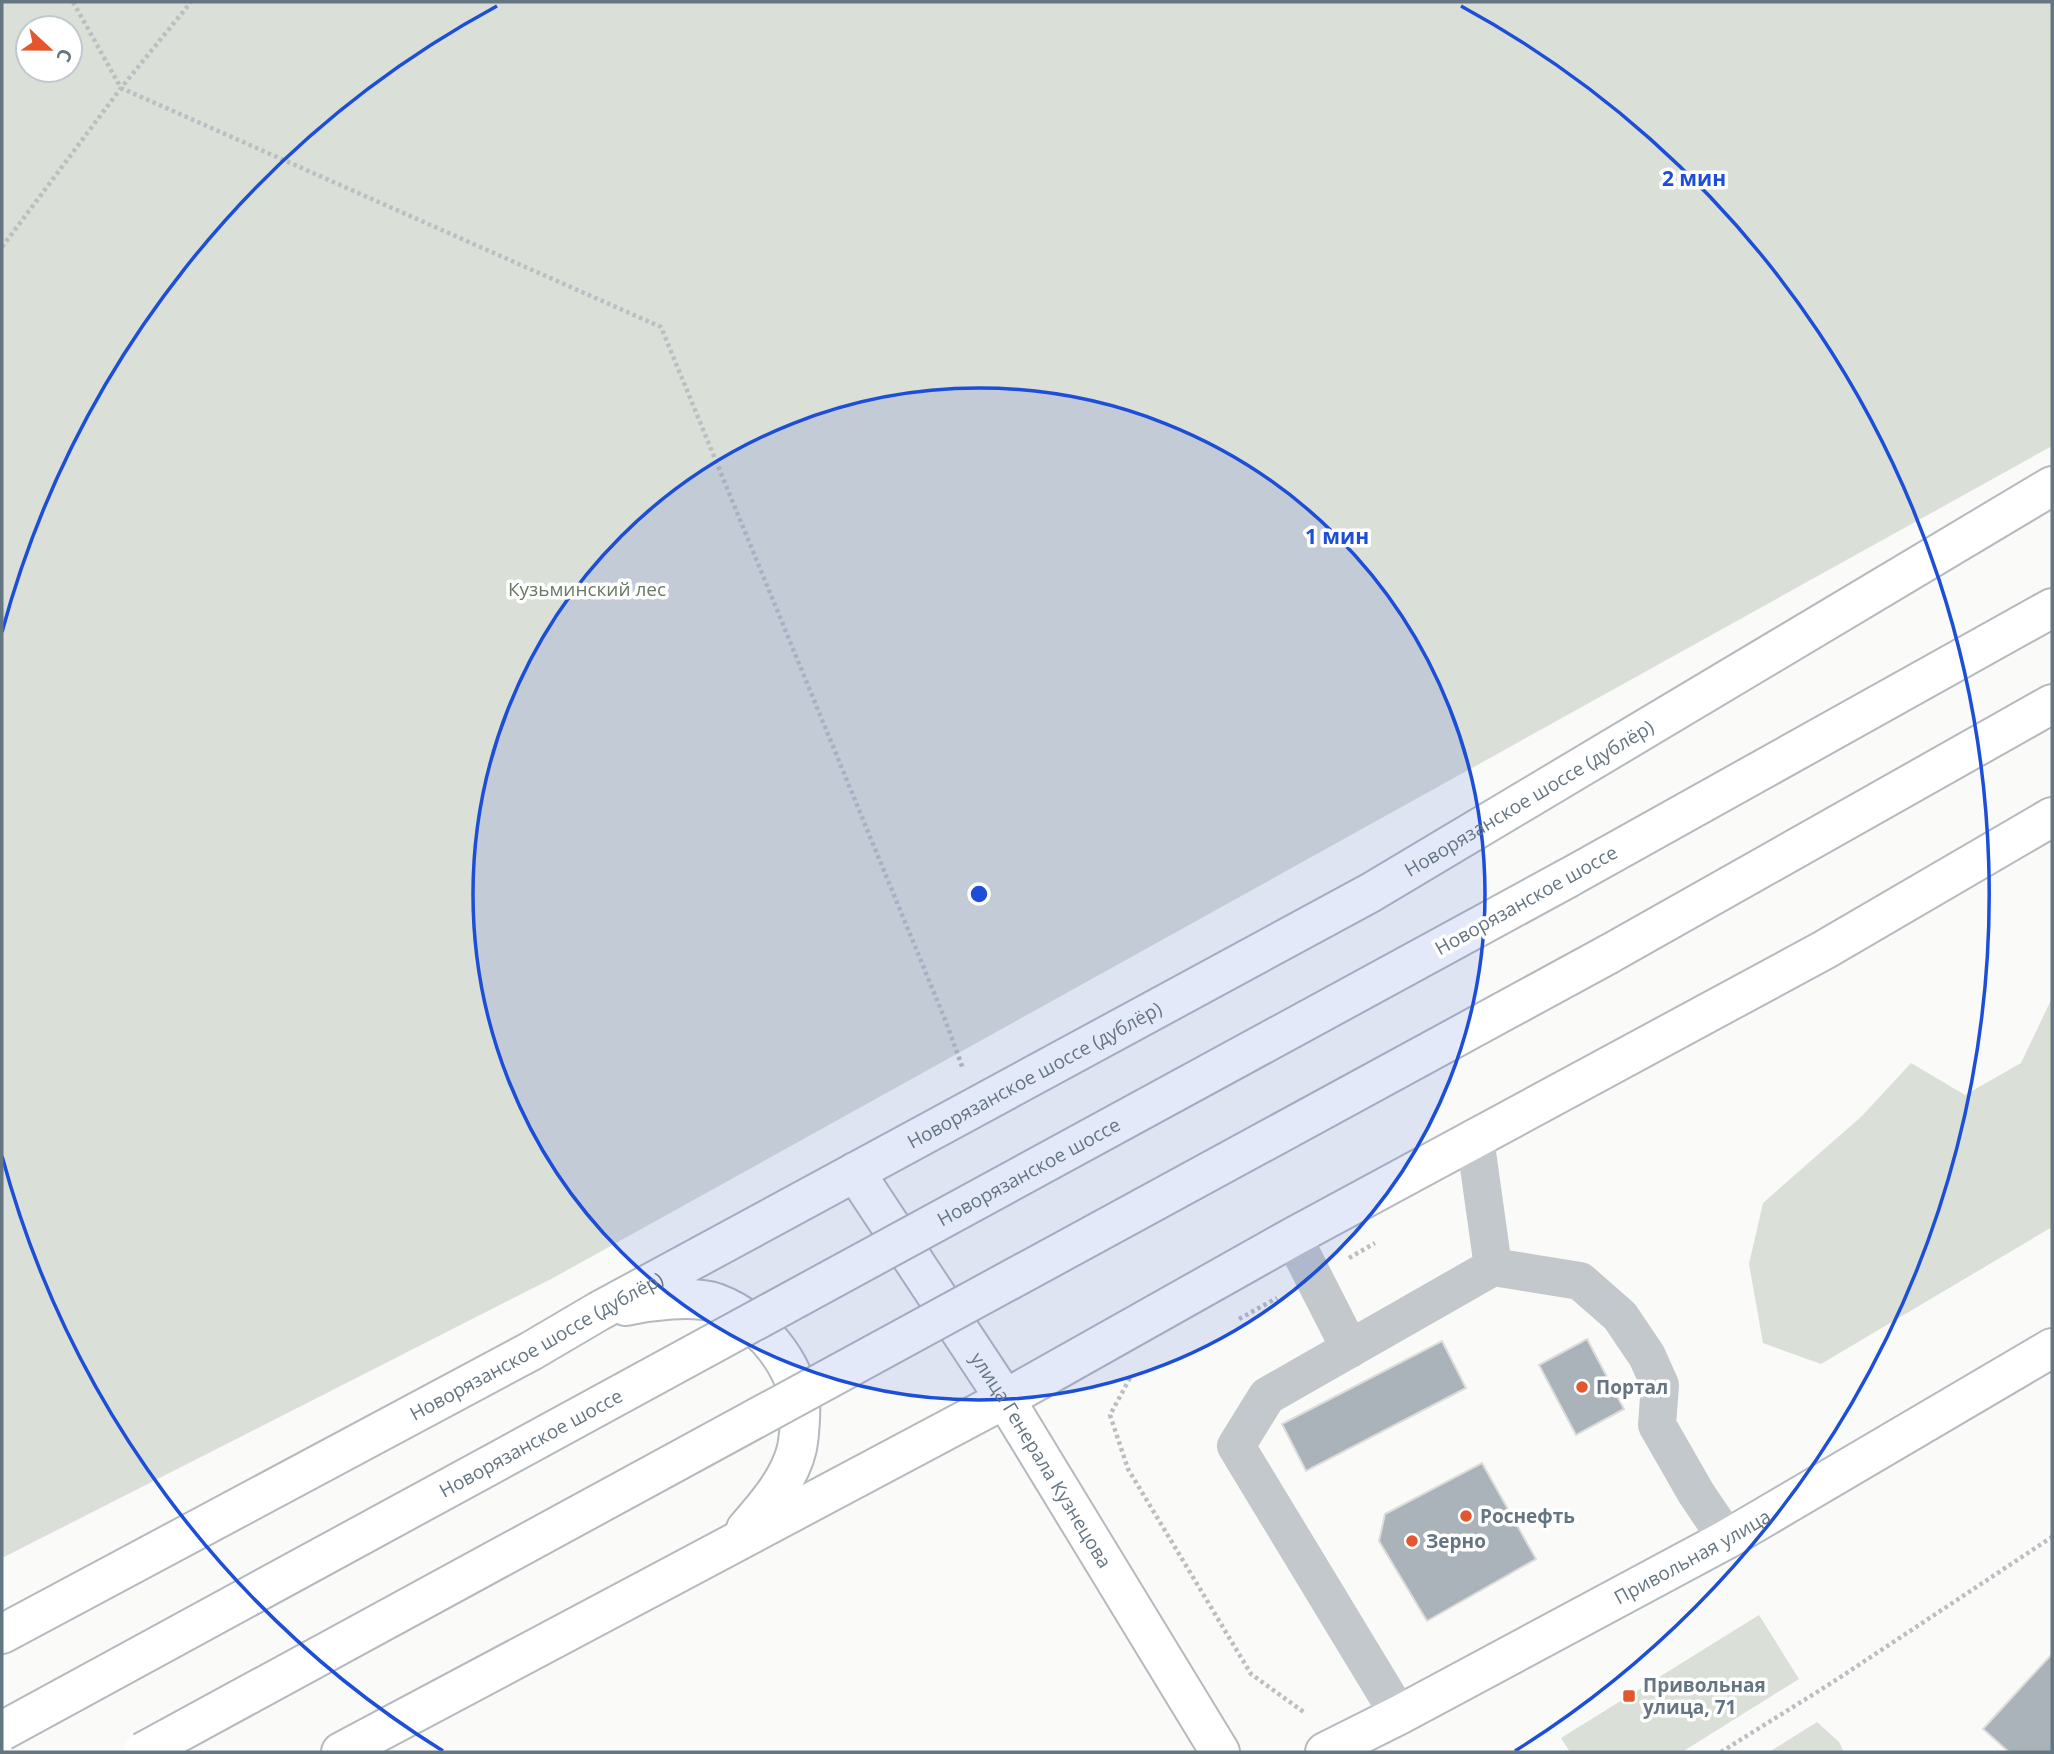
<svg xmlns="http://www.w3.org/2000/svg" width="2054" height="1754" font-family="'Open Sans',sans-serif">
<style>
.green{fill:#dadfd7;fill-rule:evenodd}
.building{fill:#aab3b9;stroke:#dcdcda;stroke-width:2}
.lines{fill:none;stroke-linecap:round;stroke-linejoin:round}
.major-casing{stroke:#b5babe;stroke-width:42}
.highway-casing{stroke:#b4b9bd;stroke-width:42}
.path{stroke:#bbbfc2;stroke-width:4.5;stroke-dasharray:3.5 3.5;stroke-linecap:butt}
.minor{stroke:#c3c8cc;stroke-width:38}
.major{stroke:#fff;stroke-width:38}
.highway{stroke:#fff;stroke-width:38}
.highway-bridge-casing{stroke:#b4b9bd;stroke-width:42;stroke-linecap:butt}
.highway-bridge{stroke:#fff;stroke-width:38}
.ring{fill:none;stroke:#1d4ed8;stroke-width:3.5}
.poi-dot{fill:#e4572e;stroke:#fff;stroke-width:2.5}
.labels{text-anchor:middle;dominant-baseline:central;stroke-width:7;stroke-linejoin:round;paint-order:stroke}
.park-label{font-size:19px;fill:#687a64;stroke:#fff}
.street-label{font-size:19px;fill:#657683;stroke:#fff}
.poi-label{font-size:19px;font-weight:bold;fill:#657683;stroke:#fff;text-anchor:start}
.centre{fill:#1d4ed8;stroke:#fff;stroke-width:3.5}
.ring-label{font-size:21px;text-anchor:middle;font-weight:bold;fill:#1d4ed8;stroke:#fff;stroke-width:7;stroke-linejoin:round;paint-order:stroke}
</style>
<rect width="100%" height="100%" fill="#fafaf8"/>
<path class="green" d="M2,2H2052V446L553,1278L2,1558ZM28,28H70V70H28Z
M2052,998V1227L1821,1364L1763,1343L1749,1264L1763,1203L1862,1116L1911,1063L1965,1095L2021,1063Z
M1759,1615L1799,1679L1682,1752H1570L1561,1738Z
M1817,1722L1839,1742L1844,1752H1769Z"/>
<path class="building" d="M1587,1339L1624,1409L1576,1435L1539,1365Z
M1442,1341L1466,1388L1306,1471L1282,1424Z
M1482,1463L1536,1559L1427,1621L1379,1541L1385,1514Z
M2052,1654V1752H2009L1983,1729Z"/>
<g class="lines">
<g class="major-casing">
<g id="major">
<path id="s1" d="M855,1172L1005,1399L1220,1752"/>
<path d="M626,1306C649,1301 693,1295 716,1303C756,1318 788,1354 799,1395C802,1405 799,1438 797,1448C790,1479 766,1506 746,1529"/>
<path id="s2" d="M2,1634L531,1351L599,1311L1370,893L2052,486"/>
<path d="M341,1752L1005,1399L1293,1237L1824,950L2052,817"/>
<path id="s3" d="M1325,1752L1399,1715L1727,1539L2052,1348"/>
</g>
</g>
<g class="highway-casing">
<path id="highway" d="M1568,878L2052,608
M1609,954L2052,704"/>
</g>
<path class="path" d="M73,2L121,88L661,327L946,1022L963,1069
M2,247L121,88L191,2
M1349,1258L1375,1243
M1239,1319L1277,1298
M1130,1378L1110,1415L1128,1469L1251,1674L1305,1713
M1721,1752L1833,1682L2052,1537"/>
<path class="minor" d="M1475,1138L1493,1267
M1293,1237L1350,1349
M1399,1715L1236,1446L1267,1396L1493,1267L1580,1281L1620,1316L1647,1356L1660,1385L1657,1425L1696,1493L1727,1539"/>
<use href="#major" class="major"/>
<use href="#highway" class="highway"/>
<g class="highway-bridge-casing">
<g id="highway-bridge">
<path id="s4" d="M2,1731L1568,878"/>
<path d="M143,1752L1609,954"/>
</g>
</g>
<use href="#highway-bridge" class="highway-bridge"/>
</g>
<circle cx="979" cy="894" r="506" fill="#1d4ed8" fill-opacity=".12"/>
<g class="ring">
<circle cx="979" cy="894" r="506"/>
<path d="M443 1751A1011 1011 0 0 1 2 1156M2 632A1011 1011 0 0 1 497 6M1461 6A1011 1011 0 0 1 1515 1751"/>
</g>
<g class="poi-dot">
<circle cx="1582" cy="1387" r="7"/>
<circle cx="1466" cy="1516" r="7"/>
<circle cx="1412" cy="1541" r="7"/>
<rect x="1622" y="1689" width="14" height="14" rx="3.5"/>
</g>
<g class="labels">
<g class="park-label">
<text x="587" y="589">Кузьминский лес</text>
</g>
<g class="street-label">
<text stroke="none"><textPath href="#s2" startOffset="1741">Новорязанское шоссе (дублёр)</textPath></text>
<text transform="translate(1526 900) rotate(-29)">Новорязанское шоссе</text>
<text stroke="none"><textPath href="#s2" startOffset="1174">Новорязанское шоссе (дублёр)</textPath></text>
<text stroke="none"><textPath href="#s4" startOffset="1169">Новорязанское шоссе</textPath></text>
<text stroke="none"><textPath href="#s2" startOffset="607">Новорязанское шоссе (дублёр)</textPath></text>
<text stroke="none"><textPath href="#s4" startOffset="602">Новорязанское шоссе</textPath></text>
<text stroke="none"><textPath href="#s1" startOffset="343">улица Генерала Кузнецова</textPath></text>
<text stroke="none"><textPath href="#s3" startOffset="416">Привольная улица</textPath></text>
</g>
<g class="poi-label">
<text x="1596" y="1387">Портал</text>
<text x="1480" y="1516">Роснефть</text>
<text x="1426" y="1541">Зерно</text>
<text x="1643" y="1685">Привольная<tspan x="1643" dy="22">улица, 71</tspan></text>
</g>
</g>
<circle cx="979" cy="894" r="10" class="centre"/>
<g class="ring-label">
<text x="1694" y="186">2 мин</text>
<text x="1337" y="544">1 мин</text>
</g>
<rect width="2054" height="1754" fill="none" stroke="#657683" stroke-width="7"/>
<g transform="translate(49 49) rotate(112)"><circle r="33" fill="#ffffff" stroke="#c1c8cd" stroke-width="2"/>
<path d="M0-5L12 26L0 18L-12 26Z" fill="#e4572e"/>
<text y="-10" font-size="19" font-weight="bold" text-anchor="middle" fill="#657683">С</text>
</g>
</svg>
